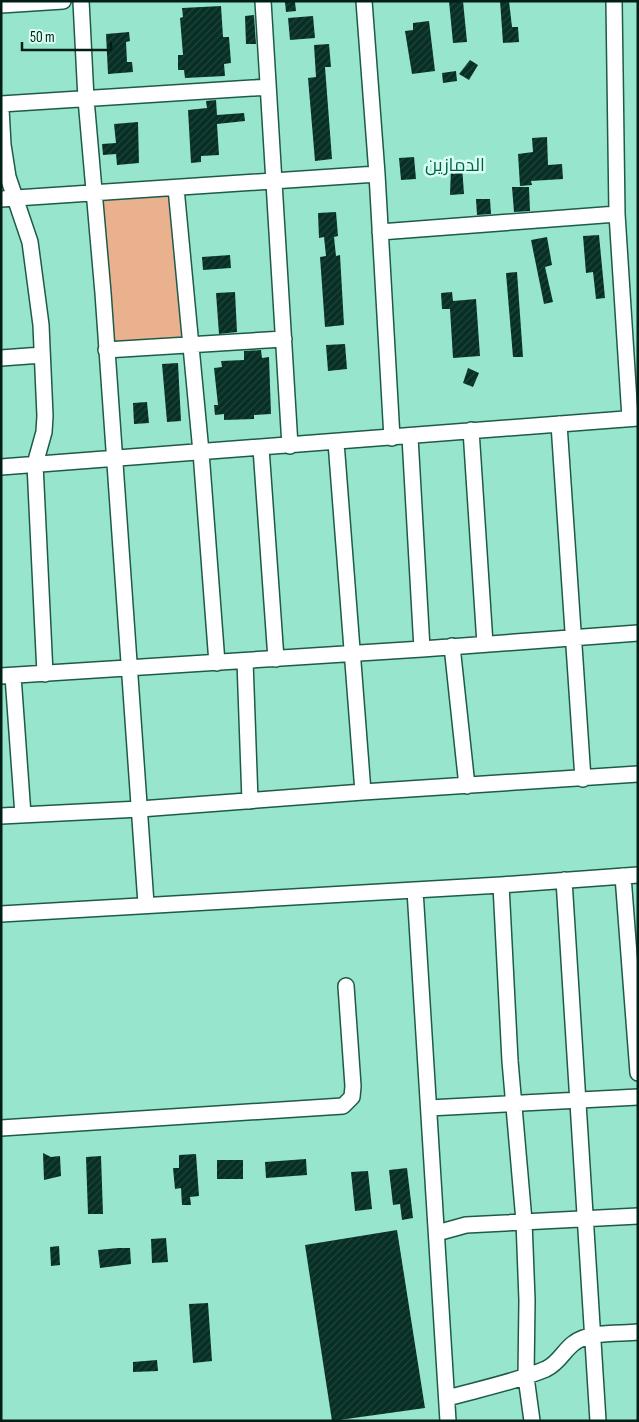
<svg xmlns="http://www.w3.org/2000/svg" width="639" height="1422" font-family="'Sofia Sans Condensed',Cairo,sans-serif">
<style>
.garden{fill:#eab18e}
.building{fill:url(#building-hatch)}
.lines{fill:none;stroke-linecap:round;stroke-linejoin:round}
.minor-casing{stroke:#1e5a4a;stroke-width:18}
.minor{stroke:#fff;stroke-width:15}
.labels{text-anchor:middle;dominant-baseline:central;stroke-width:5;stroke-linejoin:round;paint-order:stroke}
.quarter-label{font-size:18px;fill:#005f4c;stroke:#d8fef1}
</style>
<defs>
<pattern id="building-hatch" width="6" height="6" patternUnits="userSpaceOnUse" patternTransform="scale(1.25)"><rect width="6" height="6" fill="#072f25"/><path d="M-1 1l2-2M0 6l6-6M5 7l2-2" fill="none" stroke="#21443b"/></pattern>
</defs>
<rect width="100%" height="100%" fill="#98e5ce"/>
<path class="garden" d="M173,196L183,339L111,345L100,201Z"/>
<path class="building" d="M449,1H463L467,42L453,43Z
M500,1H509L512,27H518L519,42L503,43Z
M285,2H295L296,11L286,12Z
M221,6L223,37H229L231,63L224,64L225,76L185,78L184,70H178V55H183L180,18L183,17L182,8Z
M254,15L256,44H246L245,16Z
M313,16L315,38L290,40L288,18Z
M429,21L435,71L412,74L405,31L413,30V23Z
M129,32L130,41L126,42L127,62H132L133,72L108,74L106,34Z
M329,44L331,67H325L332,159L315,161L308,78L316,77L314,45Z
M470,60L478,65L469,80L459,74Z
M456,71L457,81L443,83L442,73Z
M216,100L217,115L244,113L245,121L217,124L219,155L201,156V162L191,163L188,110L207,108L206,101Z
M138,122L139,163L117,165L116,154L103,155L102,144L116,143L114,124Z
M547,137L548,165L562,164L563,179L531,181L532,185L520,186L518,154L533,152L532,138Z
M414,157L416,179L401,180L399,158Z
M462,166L464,194L450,195L451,167Z
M512,187H529L530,211L514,212Z
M476,199H490L491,214L477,215Z
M336,212L338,236L334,237L336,256L340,255L344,325L325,327L320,257L326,256L324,237L319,238L318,213Z
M599,235L605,298L596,299L593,272L586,273L583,236Z
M547,237L552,265L545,267L553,302L544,304L531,240Z
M230,255L231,268L203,270L202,257Z
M517,272L523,357H513L506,273Z
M235,292L237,332L219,334L216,293Z
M452,292L453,301L476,299L480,356L453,358L450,309H442L441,293Z
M345,344L347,369L328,371L326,345Z
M261,350L262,358L269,357L271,414L254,415V419L224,420V414L215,415L214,405H218L214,368L222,367L221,361L244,360V351Z
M178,363L181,421L167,422L162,364Z
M468,368L479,373L473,387L463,383Z
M147,402L149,423L134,424L133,403Z
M43,1153L51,1157L60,1156L61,1176L44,1180Z
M196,1154L199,1196L190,1197L191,1205H182L181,1188L175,1189L173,1168H179V1155Z
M101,1156L103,1214H88L86,1157Z
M306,1159L307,1175L266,1178L265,1162Z
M217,1160H243V1179H217Z
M407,1168L413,1218L402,1220L400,1204L393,1205L389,1170Z
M368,1171L372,1209L355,1211L351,1172Z
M397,1230L425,1408L332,1421L305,1245Z
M166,1238L168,1262L152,1263L151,1239Z
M59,1246L60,1265L51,1266L50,1247Z
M118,1248H130L131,1264L100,1268L98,1250Z
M208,1303L212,1361L193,1363L189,1304Z
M157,1360L158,1371L133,1372V1362Z"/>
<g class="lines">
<g class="minor-casing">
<path id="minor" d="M81,1L86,99L103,293L146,904
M263,1L290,446
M364,1L377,174L392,438
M614,1L617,214L630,418
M1,5L63,1
M1,104L268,87
M1,109L3,145L8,177L30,242L41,325L45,416L44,432L35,464L45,674
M176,188L201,452L217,663
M1,199L377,174
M380,232L617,214
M106,350L284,339
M1,358L42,355
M559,424L583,779
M471,430L485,644
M410,437L422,649
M336,442L363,792
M261,448L276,659
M1,467L638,418
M452,646L467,786
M245,661L250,801
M1,676L422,649L638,633
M13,676L23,815
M1,816L140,809L363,792L638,774
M623,876L638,1073
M564,880L598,1421
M501,885L510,1061L524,1221L527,1300L526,1377L532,1421
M415,890L448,1421
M1,914L501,885L638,875
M429,1108L638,1097
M1,1128L343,1106L352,1097L353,1086L346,986
M437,1233L466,1225L638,1216
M447,1398C480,1389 515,1382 546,1369C559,1363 564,1350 574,1343C589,1331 619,1334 638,1332"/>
</g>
<use href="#minor" class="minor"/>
</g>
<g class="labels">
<g class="quarter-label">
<text x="455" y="165">الدمازين</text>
</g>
</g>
<rect width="639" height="1422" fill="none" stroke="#001f17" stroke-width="5"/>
<path d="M22 42v8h89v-8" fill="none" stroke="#001f17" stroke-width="2.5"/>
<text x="30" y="42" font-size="15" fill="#001f17" stroke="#d8fef1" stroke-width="4" paint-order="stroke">50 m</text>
</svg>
